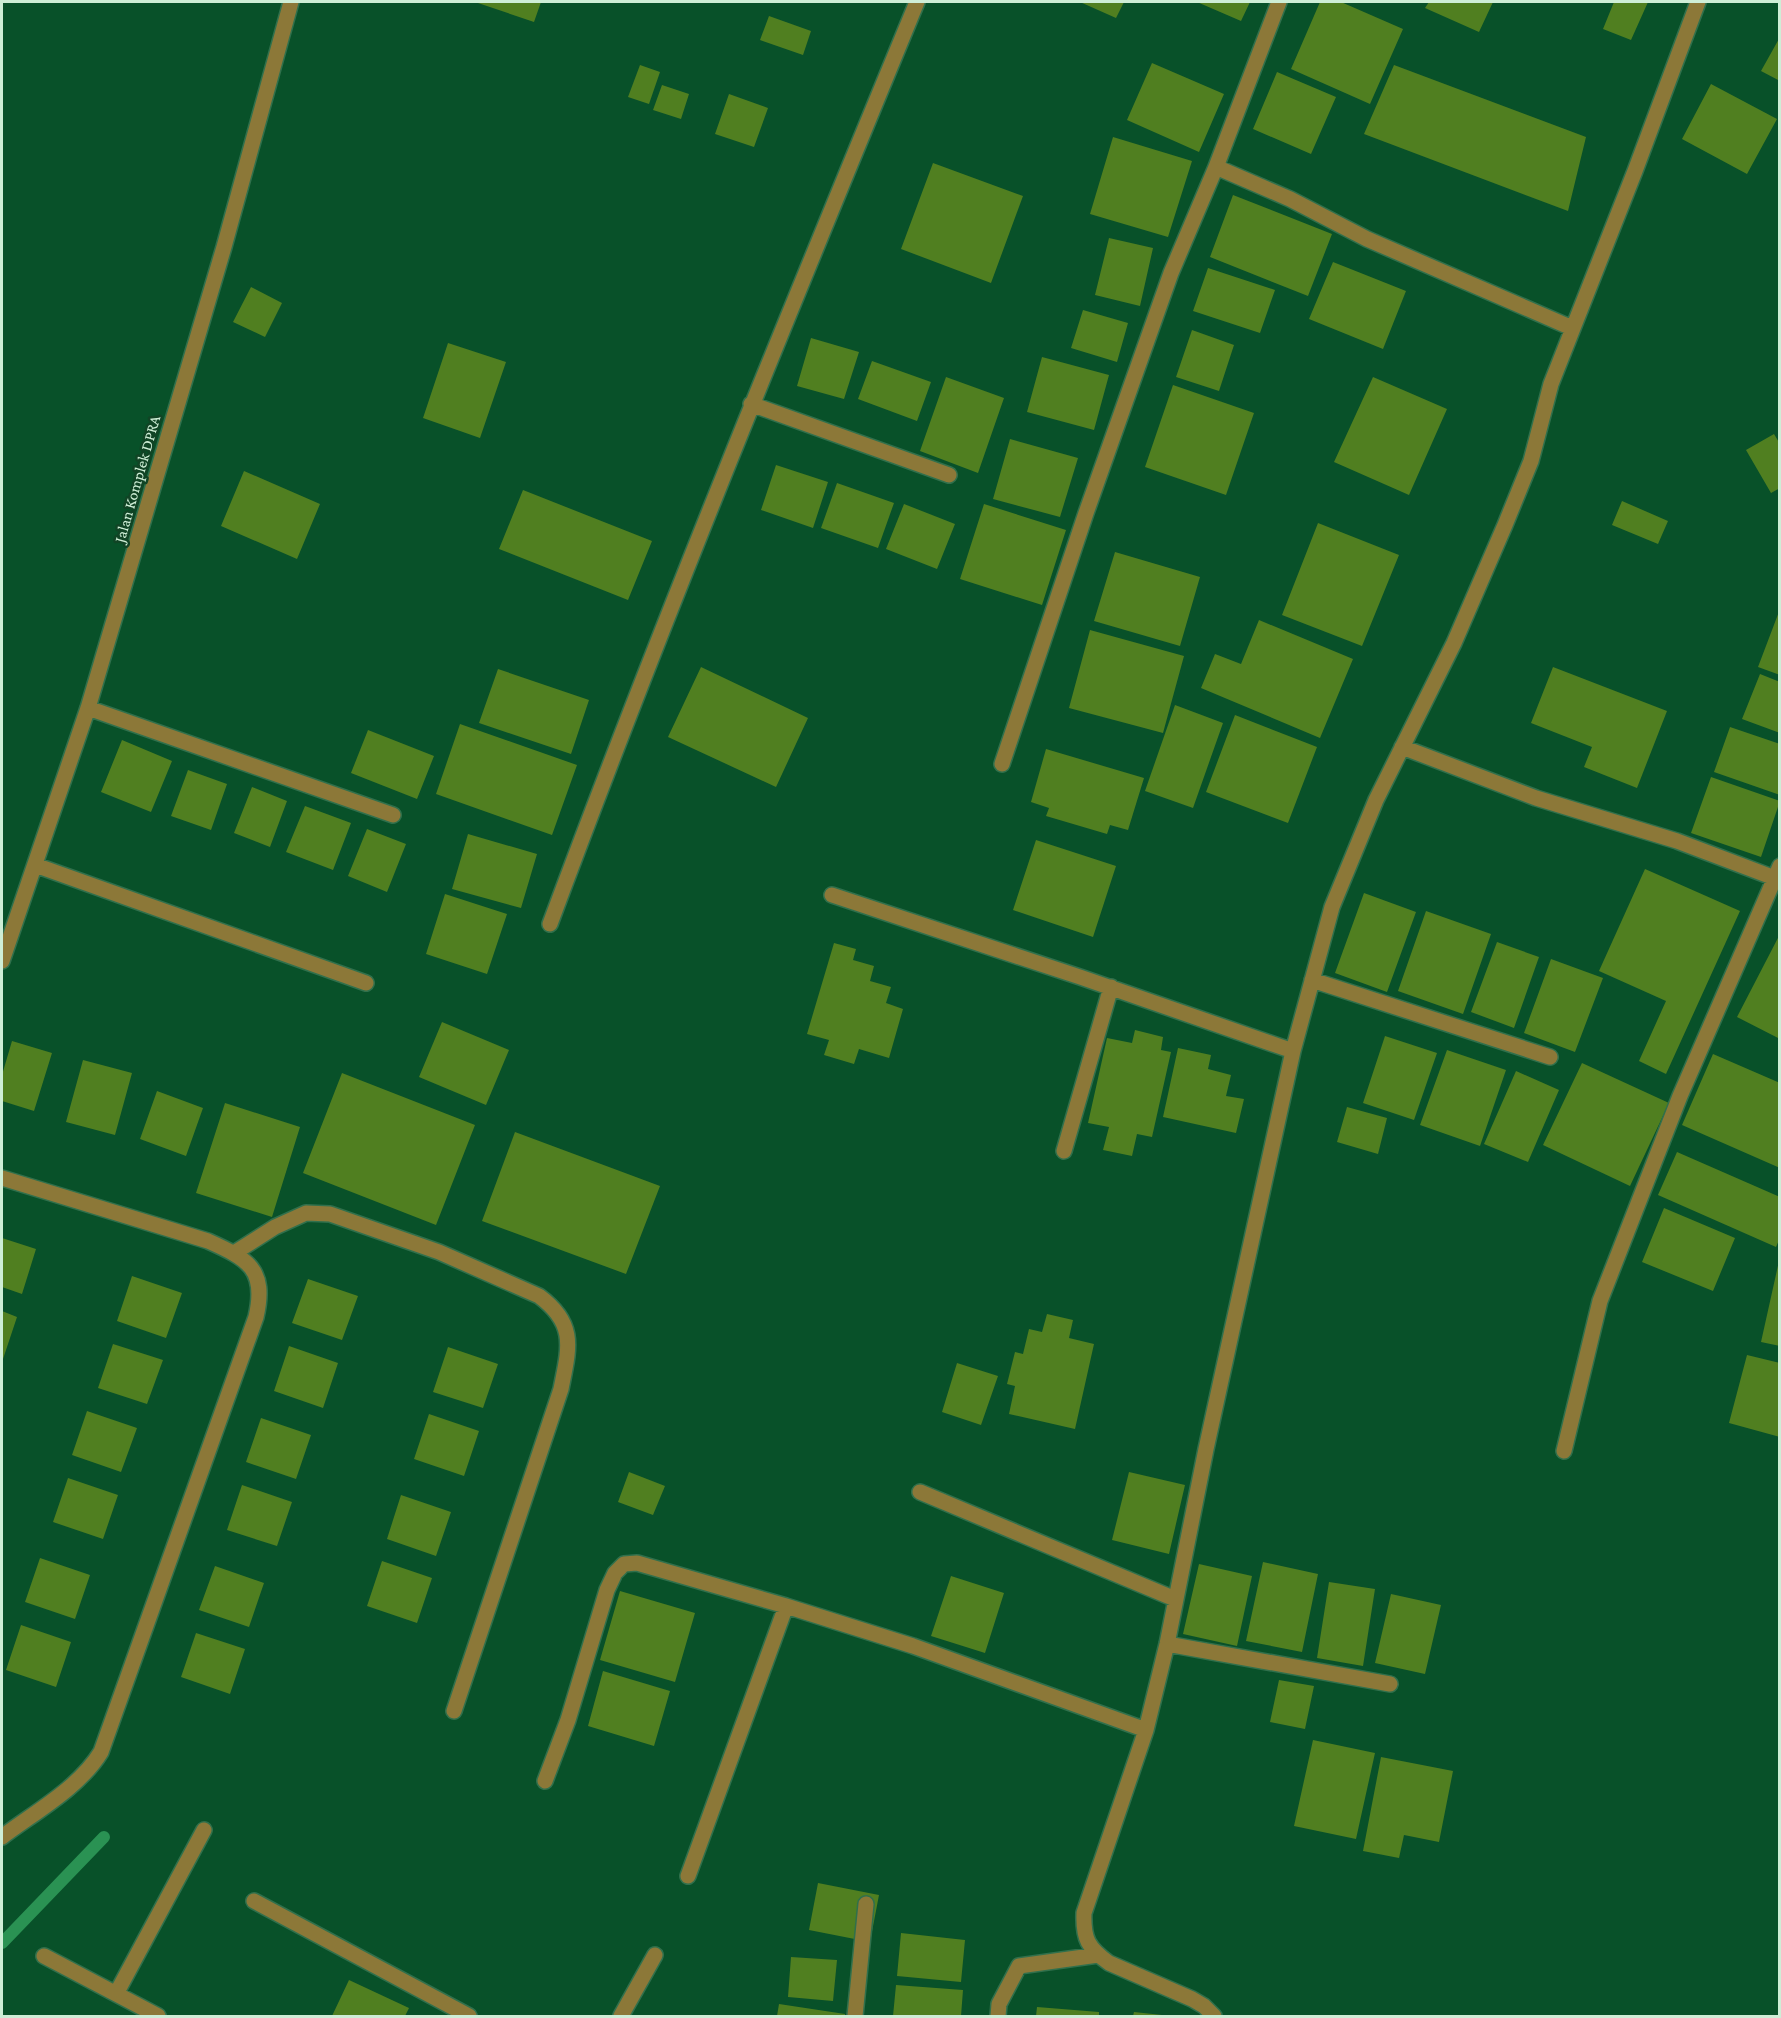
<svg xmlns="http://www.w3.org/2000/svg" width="1781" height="2018" font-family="'Crimson Pro',serif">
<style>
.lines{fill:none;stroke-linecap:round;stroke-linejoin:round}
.stream{stroke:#2a9253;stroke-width:12}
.building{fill:#507f20}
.minor-casing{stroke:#30704c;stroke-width:18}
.minor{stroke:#8c7838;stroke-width:15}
.labels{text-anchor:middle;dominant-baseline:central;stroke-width:5;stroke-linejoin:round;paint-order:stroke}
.street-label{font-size:16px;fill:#ceeed6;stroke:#114425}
</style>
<rect width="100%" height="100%" fill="#085129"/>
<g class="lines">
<path class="stream" d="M2,1943L104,1837"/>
</g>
<path class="building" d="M475,2H541L534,22Z
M1080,2H1124L1116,18Z
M1197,2H1250L1241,21Z
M1320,2H1341L1403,29L1370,104L1291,69Z
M1429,2H1493L1479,32L1425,8Z
M1614,2H1648L1631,40L1603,29Z
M769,16L811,31L803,55L760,40Z
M1780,37V81L1761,71Z
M1152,63L1224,94L1199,152L1127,120Z
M640,65L660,72L649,104L628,97Z
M1394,65L1586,137L1568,211L1364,134Z
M1277,72L1336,97L1311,154L1253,129Z
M1711,84L1777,119L1747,174L1682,139Z
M662,85L689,94L681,119L653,110Z
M729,94L768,108L754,147L715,134Z
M1113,137L1192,161L1168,237L1090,214Z
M933,163L1023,196L991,283L901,249Z
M1233,195L1332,234L1308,296L1210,257Z
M1109,238L1153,248L1140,306L1095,295Z
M1333,262L1406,291L1383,349L1309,319Z
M1208,268L1275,290L1260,333L1193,311Z
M251,287L282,303L265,337L233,322Z
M1083,310L1128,323L1117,362L1071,348Z
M1192,330L1234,345L1219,391L1176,377Z
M811,338L859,352L844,399L797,386Z
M448,343L506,362L480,438L423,418Z
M1042,357L1109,375L1094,430L1027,412Z
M872,361L931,382L917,421L858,399Z
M946,377L1004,398L978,473L920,451Z
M1373,377L1447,409L1409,495L1334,462Z
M1173,385L1254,413L1226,495L1145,467Z
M1774,434L1780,444V488L1771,493L1746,450Z
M1010,439L1078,458L1060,517L993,499Z
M776,465L828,482L813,528L761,510Z
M244,471L320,504L297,559L221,526Z
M837,483L894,503L878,548L821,528Z
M523,490L652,541L628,600L499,549Z
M1622,501L1668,521L1658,544L1612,525Z
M904,504L955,524L937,569L886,549Z
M984,504L1066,530L1042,605L960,579Z
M1318,523L1399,555L1362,646L1282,615Z
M1115,552L1200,577L1180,646L1094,621Z
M1780,609V675L1758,667Z
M1259,620L1353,659L1320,738L1201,688L1215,654L1241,664Z
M1090,630L1184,656L1163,733L1069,708Z
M701,667L808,718L776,787L668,737Z
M1553,667L1667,711L1637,788L1584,767L1592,747L1531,723Z
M498,669L589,700L571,754L479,723Z
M1760,674L1780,682V733L1742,719Z
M1175,705L1223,723L1193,808L1145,791Z
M1235,715L1317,747L1288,823L1206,792Z
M460,724L577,765L552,835L436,794Z
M1730,727L1780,744V795L1714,772Z
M368,730L434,756L417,799L351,773Z
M122,740L172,761L151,812L101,792Z
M1046,749L1144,778L1128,830L1110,825L1107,834L1046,816L1049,808L1031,802Z
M188,770L227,784L211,830L171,816Z
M1711,777L1780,801L1761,857L1691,833Z
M252,787L287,801L270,847L234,833Z
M305,806L351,823L333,870L286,852Z
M367,829L406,844L387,892L348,876Z
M468,834L537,854L521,908L452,889Z
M1036,840L1116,866L1093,937L1013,910Z
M1645,869L1740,911L1666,1074L1639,1061L1666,1001L1599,971Z
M1364,893L1416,912L1387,992L1335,973Z
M445,894L507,914L487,974L426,954Z
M1426,911L1491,934L1463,1014L1398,991Z
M1780,934V1039L1737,1017Z
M1497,942L1539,957L1514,1028L1471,1012Z
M834,943L856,949L853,960L874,966L870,981L891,987L886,1003L903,1009L889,1058L859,1049L854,1064L824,1055L829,1040L807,1034Z
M1551,959L1603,978L1575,1052L1524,1033Z
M442,1022L509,1050L486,1105L419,1077Z
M1135,1030L1163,1037L1161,1050L1171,1052L1152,1137L1137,1134L1132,1156L1103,1150L1109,1127L1088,1123L1107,1038L1132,1043Z
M1385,1036L1437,1053L1414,1120L1363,1103Z
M12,1041L52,1053L34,1111L2,1101V1075Z
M1178,1048L1211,1055L1208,1069L1231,1075L1226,1096L1244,1099L1236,1133L1163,1117Z
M1447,1050L1506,1070L1480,1146L1420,1125Z
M1713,1054L1780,1083V1168L1682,1125Z
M83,1060L132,1073L115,1135L66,1122Z
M1582,1063L1669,1103L1630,1186L1543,1145Z
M1516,1071L1559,1090L1528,1162L1484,1144Z
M342,1073L475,1125L436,1225L303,1173Z
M157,1091L203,1108L186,1156L140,1139Z
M225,1103L300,1127L272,1217L196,1193Z
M1347,1107L1387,1118L1378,1154L1337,1142Z
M515,1132L660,1186L626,1274L482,1221Z
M1677,1152L1780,1197V1238L1776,1247L1658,1195Z
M1664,1208L1735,1238L1713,1291L1642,1262Z
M2,1238L36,1249L22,1294L2,1287Z
M1779,1261H1780V1346L1761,1342Z
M132,1276L182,1293L166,1338L117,1321Z
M308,1279L358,1296L342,1340L292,1323Z
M2,1311L17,1317L2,1362Z
M1047,1314L1073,1320L1069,1338L1094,1344L1075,1429L1009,1414L1015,1386L1007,1384L1015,1352L1023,1354L1029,1329L1042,1332Z
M113,1344L163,1360L147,1404L98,1388Z
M289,1346L338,1363L323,1408L274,1391Z
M448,1347L498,1364L483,1408L433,1392Z
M1747,1355L1780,1363V1437L1729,1423Z
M957,1363L998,1376L981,1425L942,1412Z
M87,1411L137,1428L121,1472L72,1455Z
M429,1414L479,1431L464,1476L414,1459Z
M261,1418L311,1435L296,1479L246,1462Z
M629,1472L665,1486L653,1515L618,1502Z
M1129,1472L1185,1485L1169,1554L1112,1540Z
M68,1478L118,1495L103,1539L53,1522Z
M242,1485L292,1502L277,1546L227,1530Z
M401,1495L451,1512L436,1556L387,1539Z
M40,1558L90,1575L75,1619L25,1602Z
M382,1561L432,1578L417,1623L367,1606Z
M1263,1562L1318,1574L1302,1652L1246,1641Z
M1199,1564L1252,1576L1237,1646L1183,1634Z
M215,1566L264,1583L249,1627L199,1610Z
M951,1576L1004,1593L985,1653L931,1636Z
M1329,1582L1375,1589L1363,1666L1317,1658Z
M620,1591L695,1613L675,1682L600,1660Z
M1391,1594L1441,1605L1425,1674L1375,1663Z
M21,1625L71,1642L56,1687L6,1670Z
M196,1633L245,1649L230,1694L181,1677Z
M603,1671L670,1691L654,1746L588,1726Z
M1279,1680L1314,1686L1305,1729L1270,1722Z
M1313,1740L1375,1753L1356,1839L1294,1826Z
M1381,1757L1453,1771L1439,1842L1404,1835L1399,1858L1363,1851Z
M818,1883L879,1895L870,1942L809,1930Z
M901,1933L965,1940L961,1982L897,1976Z
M791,1957L837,1960L833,2001L788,1997Z
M349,1980L409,2008L405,2016H332Z
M896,1985L963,1990L961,2016H893Z
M779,2004L845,2014V2016H777Z
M1037,2007L1099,2012V2016H1036Z
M1134,2012L1162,2015V2016H1133Z"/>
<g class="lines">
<g class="minor-casing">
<path id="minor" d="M1216,167L1279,2
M751,404L949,475
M88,708L393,815
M1402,747L1536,798L1677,841L1780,880
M1002,764L1086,513L1171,273L1216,167L1290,199L1367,239L1572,328
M35,865L366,983
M832,895L1080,977L1293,1051
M550,924C665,614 791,308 917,2
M2,961L88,708L224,247L291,2
M1312,980L1550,1057
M1064,1151L1111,987
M2,1178L208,1241C248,1259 267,1269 256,1317L101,1752C79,1788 35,1812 2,1837
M234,1253L275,1227L306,1213L330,1214L439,1252L539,1296C577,1324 569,1348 561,1389L454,1711
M1564,1451L1600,1301L1680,1096L1780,866
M920,1492L1175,1599
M1167,1644L1390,1684
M545,1781L568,1720L607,1590L615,1573L624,1564L637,1563L786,1606L913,1646L1146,1730
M688,1876L786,1606
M254,1901L469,2016
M44,1956L158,2016
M116,1994L204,1830
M621,2016L655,1955
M855,2016L866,1904
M998,2016L999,2004L1019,1966L1098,1955
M1214,2016L1204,2006L1192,1999L1109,1963C1088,1948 1083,1939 1084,1913L1146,1730L1167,1644L1206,1449L1293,1051L1332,907L1376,800L1454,643L1505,525L1531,461L1551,384L1635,171L1698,2"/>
</g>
<use href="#minor" class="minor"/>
</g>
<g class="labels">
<g class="street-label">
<text transform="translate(137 479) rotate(-74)">Jalan Komplek DPRA</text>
</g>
</g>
<rect width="1781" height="2018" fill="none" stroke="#ceeed6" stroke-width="6"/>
</svg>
